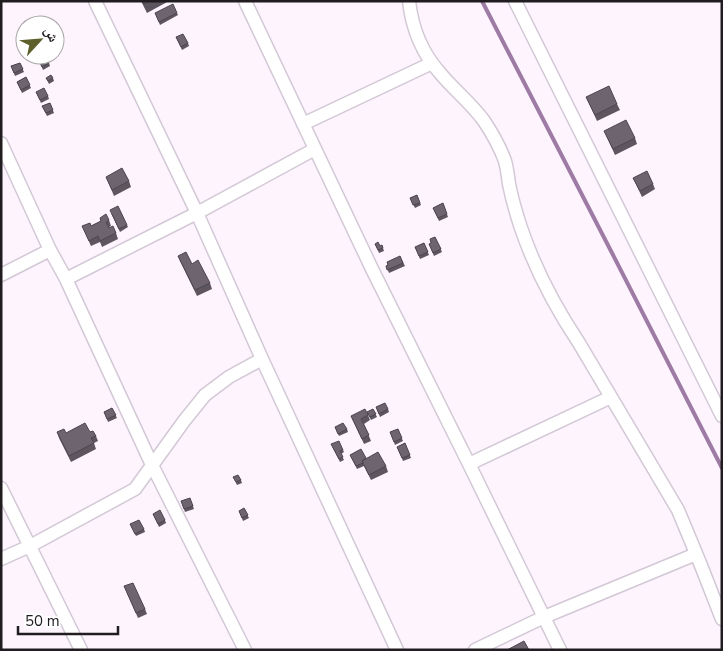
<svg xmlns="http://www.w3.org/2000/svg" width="723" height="651" font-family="'Nunito Sans','Noto Naskh Arabic',sans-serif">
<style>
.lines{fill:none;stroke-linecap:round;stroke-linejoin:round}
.stream{stroke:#9e7ba4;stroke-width:4}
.minor-casing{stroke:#d3c8d5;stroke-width:15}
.minor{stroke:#fff;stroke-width:12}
.wall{fill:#5e565f}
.building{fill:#6d646f;stroke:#4c464e}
</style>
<rect width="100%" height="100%" fill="#fdf4fe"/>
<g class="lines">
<path class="stream" d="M482,1L611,251L722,468"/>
<g class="minor-casing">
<path id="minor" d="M95,1L197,213L262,359L397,650
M245,1L372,269L469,464L560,650
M409,1C412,28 422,53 440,73C454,90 471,103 484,121C492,133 500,147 505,161C507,168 508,176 509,184C512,199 516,213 521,228C535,269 555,307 579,343L678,510L700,563L722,619
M515,1L722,416
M303,124L432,63
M1,143L50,250L66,279L152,465L245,650
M1,275L50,250
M66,279L197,213L315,149
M469,464L611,397
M1,488L81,650
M1,559L30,546L135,489L184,421L205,395L229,377L262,359
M475,650L544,617L696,554"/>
</g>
<use href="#minor" class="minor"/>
</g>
<path class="wall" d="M141,1H169L147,13Z
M155,13H177L178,15L160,25Z
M176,37L188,43L189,46L182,50Z
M37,56L49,63L50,66L43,70Z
M20,63L24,72L15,76L11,66Z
M26,77L31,88L22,93L17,82Z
M46,78H53L54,81L49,84Z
M36,92L48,96L49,99L41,103Z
M586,97L617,104L620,110L597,121Z
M50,103L54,113L47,116L42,106Z
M604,131L635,138L637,144L615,155Z
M106,177L129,181L131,187L114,196Z
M633,178L653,184L655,189L642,197Z
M417,195L421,205L415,208L410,198Z
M443,203L448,217L439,221L433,208Z
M111,213L127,225L128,227L120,232Z
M100,218L109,220L111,226L109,227L116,233L118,239L102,247L100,242L91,246L82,226H91L101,221Z
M435,237L442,252L434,256L429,244H431Z
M424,243L429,255L420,259L415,247Z
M375,244L380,246L382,245L384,251L379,253Z
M178,256L192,264L210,283L212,289L197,296L180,261Z
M400,256L405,266L389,273L386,266Z
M376,407L388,409L389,412L380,417Z
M112,408L117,418L108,422L104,412Z
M373,409L377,417L371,420L367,412Z
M368,415L370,420L364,424L371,441L364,444L351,416Z
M335,427L347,429L348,432L339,436Z
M398,429L403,441L395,445L390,432Z
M57,432L96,436L98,441L94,443L96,449L71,462L59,438Z
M405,443L411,458L403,461L397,447Z
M331,444L343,450L344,452L341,454L344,460L340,462Z
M350,455L366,458L386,466L388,472L371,480L364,466L357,469Z
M233,477L241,480L242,483L237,485Z
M190,498L194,509L185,512L181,501Z
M244,508L249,518L243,521L239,511Z
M153,514L165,520L166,523L159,527Z
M130,524L144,529L145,532L136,536Z
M124,586L145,609L147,614L138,618Z"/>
<path class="building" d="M142,1H150L144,4Z
M173,4L177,13L159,22L155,13Z
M183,34L188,43L181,47L176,37Z
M38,55H45L49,63L42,67L37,56Z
M20,63L23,69L14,73L11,66Z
M51,75L53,78L48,81L46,78Z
M26,77L30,85L21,90L17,82Z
M609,86L617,104L595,115L586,97Z
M44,88L48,96L40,100L36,92Z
M50,103L53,110L46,113L42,106Z
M626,120L635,138L613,149L604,131Z
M122,168L129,181L112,190L106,177Z
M647,171L653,184L640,191L633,178Z
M417,195L420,203L413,205L410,198Z
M443,203L447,214L438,218L433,208Z
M118,206L127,225L119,229L110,210Z
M106,214L109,220L106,222L109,228L113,226L116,233L100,241L98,236L89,241L82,226L90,223L91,226L101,221L100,218Z
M435,237L441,249L433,253L429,244L431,243L430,239Z
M378,242L380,246L382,245L383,248L378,250L375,244Z
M424,243L428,252L419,256L415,247Z
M186,252L192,264L198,260L210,283L195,290L178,256Z
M400,256L403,263L387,270L386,266L388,265L387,262Z
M385,403L388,409L379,414L376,407Z
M112,408L116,415L107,419L104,412Z
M365,409L368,415L361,419L369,435L362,439L351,416Z
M373,409L376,414L370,417L367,412Z
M85,423L90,432L93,431L96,436L91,438L94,443L69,456L57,432L64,429L66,433Z
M343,423L347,429L338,434L335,427Z
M398,429L402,438L394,442L390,432Z
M339,441L343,450L340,451L343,457L339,459L331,444Z
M405,443L410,455L402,458L397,447Z
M361,449L366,458L362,461L363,463L356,466L350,455Z
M378,452L386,466L369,475L362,461Z
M238,475L241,480L236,482L233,477Z
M190,498L193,506L184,509L181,501Z
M244,508L248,515L242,518L239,511Z
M160,510L165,520L158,524L153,514Z
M139,520L144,529L135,534L130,524Z
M133,583L145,609L136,613L124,586Z
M524,641L529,650H507Z"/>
<rect width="723" height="651" fill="none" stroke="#201c20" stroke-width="5"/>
<g transform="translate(40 40) rotate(64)"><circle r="24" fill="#ffffff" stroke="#a6a4a6"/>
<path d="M0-4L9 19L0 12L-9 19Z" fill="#5d5f2c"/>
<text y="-8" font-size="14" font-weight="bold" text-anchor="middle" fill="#201c20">ش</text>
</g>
<path d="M18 626v8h100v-8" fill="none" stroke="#201c20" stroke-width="2.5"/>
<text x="25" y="626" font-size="15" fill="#201c20" stroke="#ffffff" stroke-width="4" paint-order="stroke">50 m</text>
</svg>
